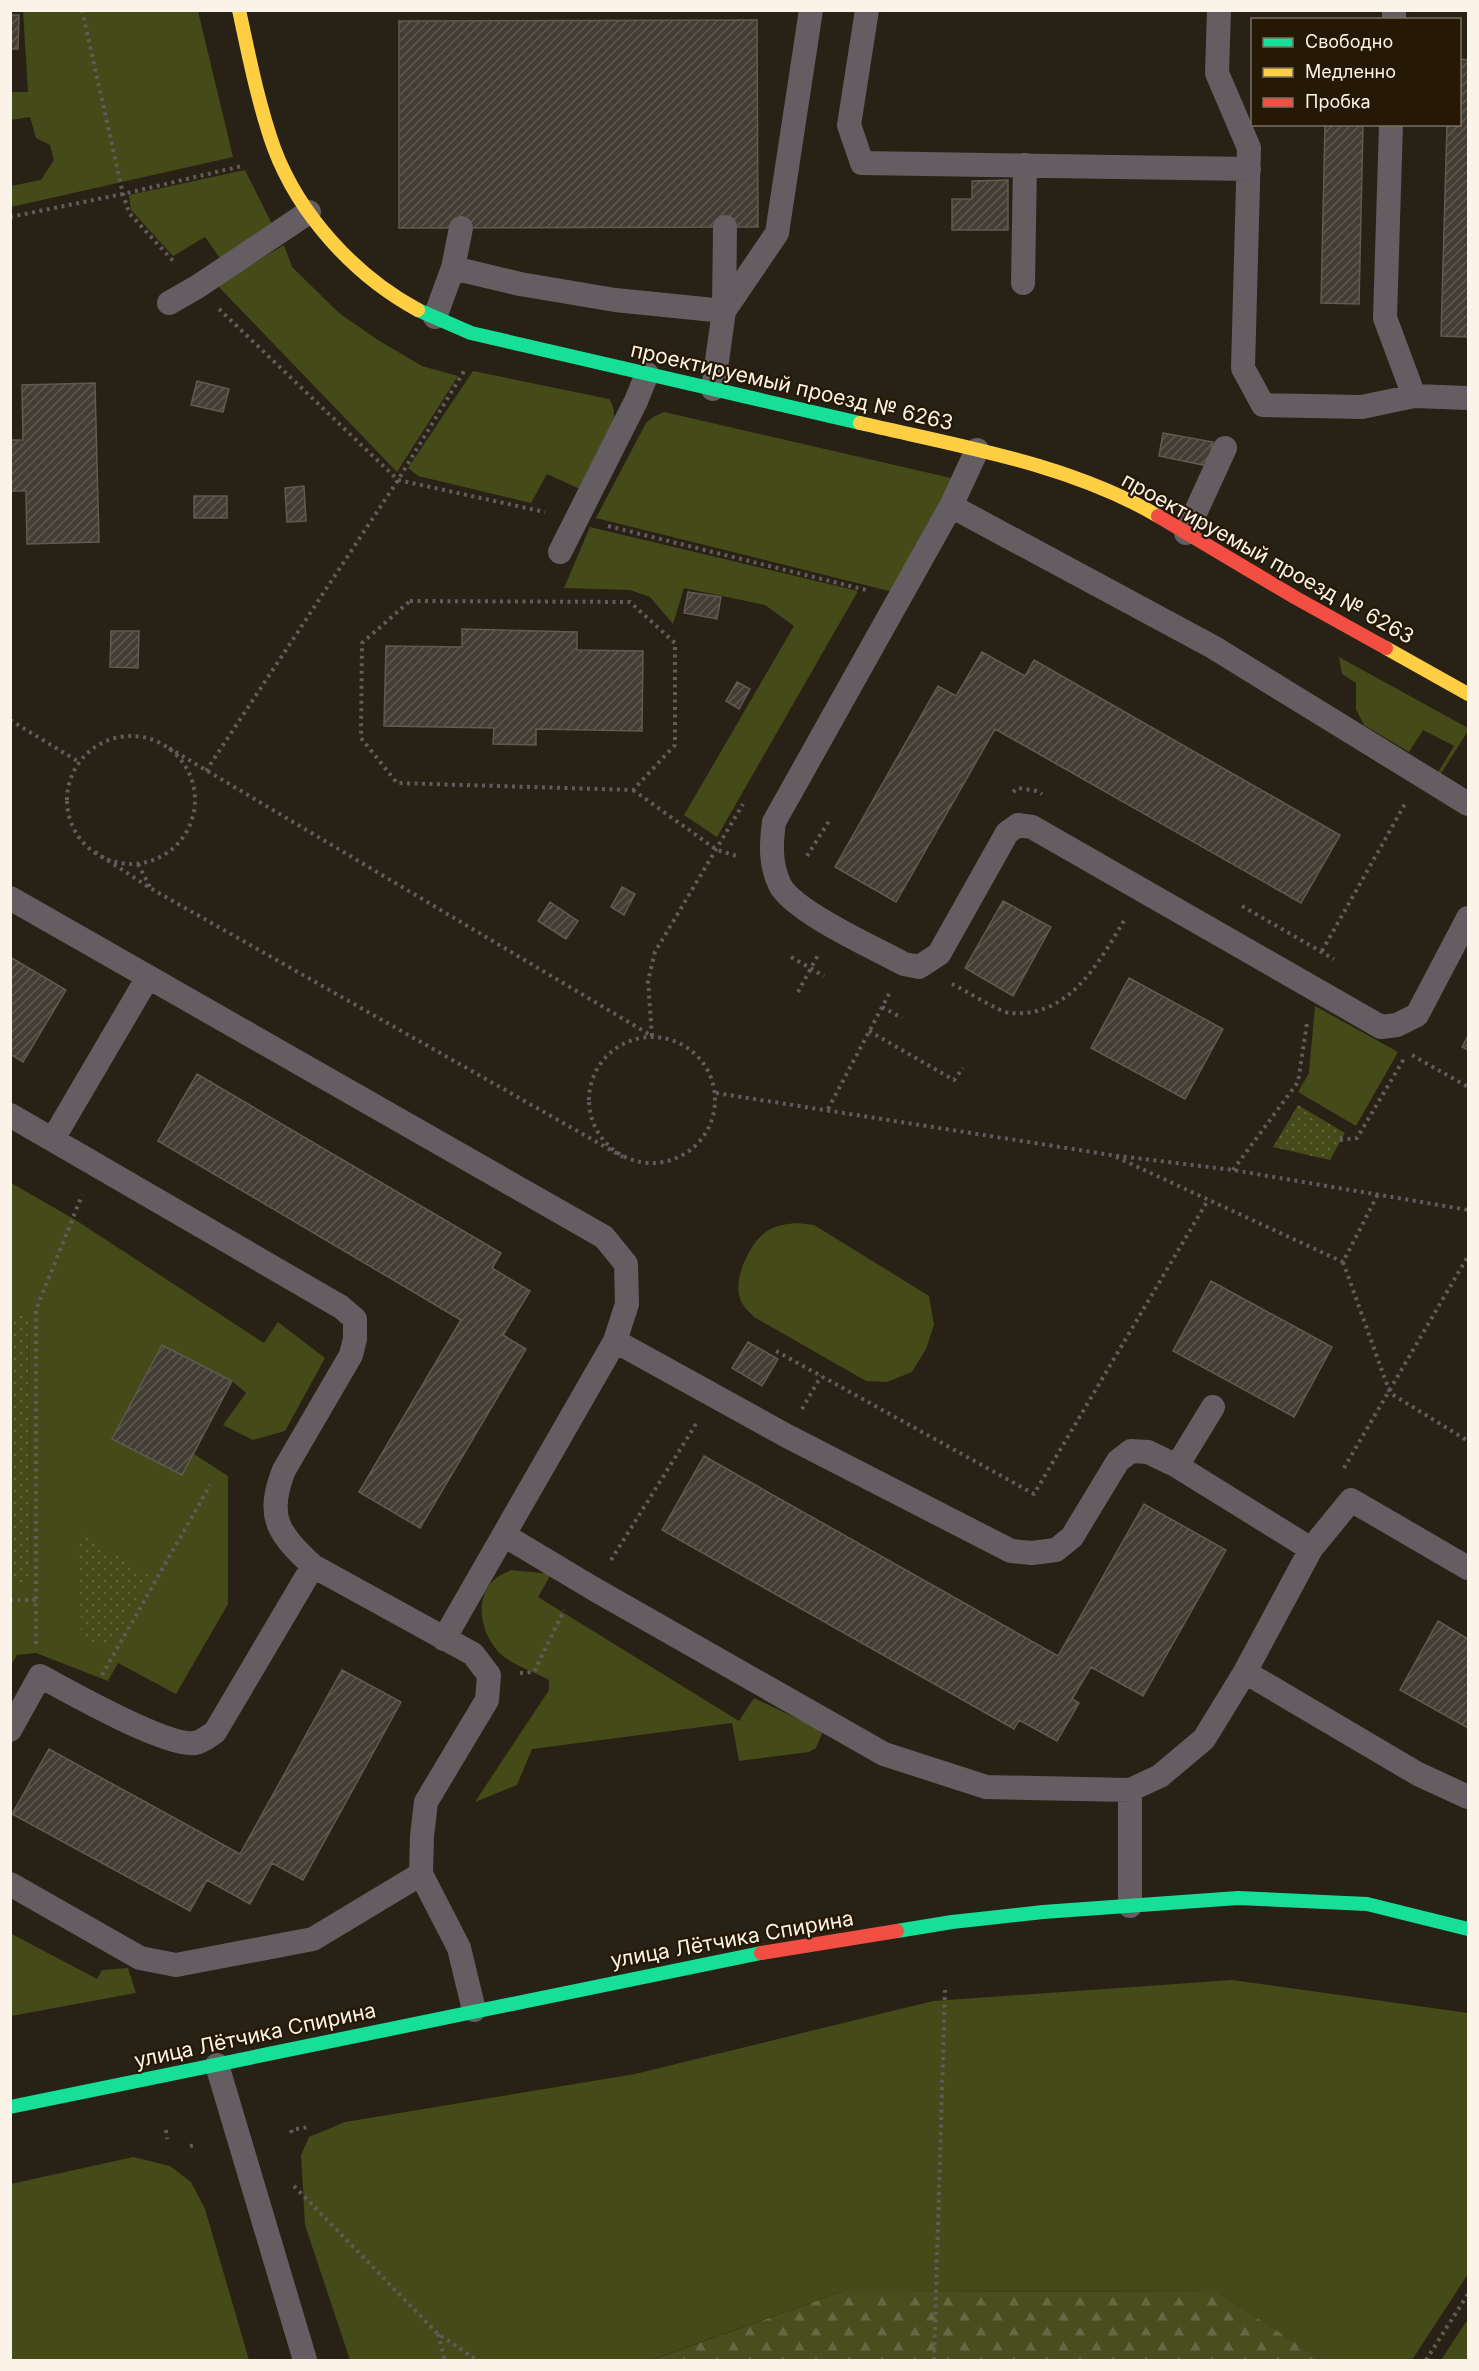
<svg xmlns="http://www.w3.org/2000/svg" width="1479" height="2371" font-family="Inter,sans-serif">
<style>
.grass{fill:#454a19}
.forest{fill:url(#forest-firs)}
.park{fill:url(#park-dots)}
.building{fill:url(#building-hatch);stroke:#605a51;stroke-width:1.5}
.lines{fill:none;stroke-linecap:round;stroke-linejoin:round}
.path{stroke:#615b5c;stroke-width:4;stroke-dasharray:3 4.5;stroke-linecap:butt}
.lane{stroke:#645d62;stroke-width:24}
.fast{stroke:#16e098;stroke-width:14}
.slow{stroke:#ffcf43;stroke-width:14}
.jam{stroke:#f24e42;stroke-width:14}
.labels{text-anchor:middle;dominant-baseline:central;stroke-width:4.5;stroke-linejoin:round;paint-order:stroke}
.street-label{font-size:21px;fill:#fbf3e7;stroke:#251906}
</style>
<defs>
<pattern id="forest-firs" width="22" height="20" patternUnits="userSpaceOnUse" patternTransform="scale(1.5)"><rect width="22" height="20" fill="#4a4e1f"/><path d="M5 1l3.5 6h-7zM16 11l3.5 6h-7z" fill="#656840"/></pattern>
<pattern id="park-dots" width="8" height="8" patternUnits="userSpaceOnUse" patternTransform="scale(1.5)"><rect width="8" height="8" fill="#454a19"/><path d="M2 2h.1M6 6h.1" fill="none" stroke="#61653a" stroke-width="1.8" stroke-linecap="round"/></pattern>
<pattern id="building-hatch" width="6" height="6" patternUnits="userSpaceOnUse" patternTransform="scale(1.5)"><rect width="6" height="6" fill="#433e34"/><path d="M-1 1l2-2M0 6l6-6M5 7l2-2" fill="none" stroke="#5f5a51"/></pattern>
</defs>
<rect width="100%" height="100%" fill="#282116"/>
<path class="grass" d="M11,10L198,11L233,157L11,207V186L41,180L54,160L50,145L36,138L30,117L11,120V92H28L23,11Z
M245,170L272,224L222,261L205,237L173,256L131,210L129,195Z
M284,245L292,267L339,313L378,340L422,366L458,376L397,472L217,285Z
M473,371L609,399C627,421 592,467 580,489L547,474L531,503L418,476L408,468Z
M664,412L951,478L897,593L596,518L646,423L653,417Z
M590,527L858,591L717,837L684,815L794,626L765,605L684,588L673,624L650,597L630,590L564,588Z
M1339,657L1468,728V731L1440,775L1437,774L1454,746L1423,730L1409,752L1364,725L1356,709V683L1342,674Z
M1315,1006L1398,1052L1356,1126L1298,1092L1309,1073Z
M11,1183L74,1219L264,1343L278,1322L325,1358L285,1431L253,1440L223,1425L246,1393L232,1381L162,1345L112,1438L182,1475L194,1454L228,1476V1604L176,1694L118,1663L108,1681L36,1653L17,1655L11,1665V1582L31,1581L28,1317L11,1316Z
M797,1223L814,1225L929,1296L934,1325L926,1349L912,1372L887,1382L866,1381L754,1317C750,1313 745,1308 742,1303C731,1284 747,1249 762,1235C771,1226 785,1224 797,1223Z
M511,1570L551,1574L538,1597L739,1721L754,1698L823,1731L816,1748L809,1752L739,1761L732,1723L532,1749L517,1785L475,1802L549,1690V1680C535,1672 515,1666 503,1656C482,1639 472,1600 494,1580C498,1576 506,1573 511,1570Z
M10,1933L97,1979L102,1970L128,1968L136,1993L11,2016Z
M1232,1980L1468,2013V2274L1412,2360H1322L1217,2292L844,2291L651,2360H350L305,2225L301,2155L309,2137L345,2122L635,2074L933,2001Z
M133,2157L170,2166L191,2182L205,2209L249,2360H11V2184Z
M1468,2319V2360H1441Z"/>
<path class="forest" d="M844,2291L1217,2292L1322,2360H652Z"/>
<path class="park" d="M1298,1105L1345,1133L1330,1160L1273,1147Z
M11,1316H28L31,1582H11Z
M79,1533L150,1576L108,1651L81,1635Z"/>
<path class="building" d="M10,15H19L18,49H10Z
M757,20L758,227L399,228V21Z
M1460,59L1468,60V337L1441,336L1447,124H1460Z
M1325,124H1363L1359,304L1321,303Z
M1008,180V230H952V199H972V181Z
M197,381L229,389L223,412L191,405Z
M95,383L99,542L27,544L26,491H10V440H23L22,385Z
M1163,433L1213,442L1208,466L1159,456Z
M304,486L306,521L287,522L285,488Z
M194,496H227V518H194Z
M688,592L721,597L717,619L684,613Z
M462,629L577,632V650L643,651L642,731L536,729V745L493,744L494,728L384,726L386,646L462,647Z
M111,631H139L138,668L110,667Z
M982,652L1025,676L1034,660L1340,835L1301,903L995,729L896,902L835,867L938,686L956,696Z
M737,682L750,689L739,709L726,701Z
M622,887L635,894L624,915L611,907Z
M1003,901L1051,927L1013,996L965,968Z
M550,902L578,921L566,939L538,921Z
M10,957L66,990L23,1062L10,1054Z
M1129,978L1223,1029L1185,1099L1091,1048Z
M1468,1036V1050L1462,1047Z
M197,1074L501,1253L492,1268L530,1291L503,1335L526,1349L420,1528L359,1492L461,1320L158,1141Z
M1211,1281L1332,1347L1294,1417L1173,1351Z
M748,1342L778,1359L762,1386L732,1368Z
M162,1345L232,1381L182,1475L112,1439Z
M704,1456L1058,1656L1144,1504L1226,1550L1143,1696L1091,1667L1072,1699L1079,1703L1057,1741L1019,1720L1014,1729L662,1530Z
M1438,1621L1468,1639V1728L1400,1690Z
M342,1670L401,1702L303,1880L272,1863L250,1904L207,1880L190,1911L12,1814L49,1749L240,1854Z"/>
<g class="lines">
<path class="path" d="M82,10L123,194L129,213L175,263
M10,217L123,194L242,166
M219,309L398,480L545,512
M608,526L866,590
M410,601L630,602L675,643V745L633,790L397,783L361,738L362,643Z
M10,720L79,762
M67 800a64 64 0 1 1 128 0a64 64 0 1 1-128 0Z
M169,748L652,1036
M206,771L398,480L466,368
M633,790L717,850L740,857
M1013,792L1018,788L1037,791L1042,794
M95,852L150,888L623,1157
M807,856L831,818
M138,864L150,887
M1242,906L1334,959
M1322,951L1405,804
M791,957L824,976
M952,984C965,990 999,1012 1010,1013C1070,1018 1099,962 1125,919
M798,992L818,955
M882,1007L902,1018
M869,1031L954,1080L963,1068
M652,1036L648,981L655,952L743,804
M589 1100a63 63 0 1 1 126 0a63 63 0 1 1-126 0Z
M1412,1055L1468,1087
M716,1093L1111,1155L1233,1170L1468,1210
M828,1109L890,992
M1340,1140L1357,1138L1405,1057
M1116,1157L1343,1262L1378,1194
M1233,1170L1298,1082L1307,1023
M1343,1262L1390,1393L1468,1441
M776,1351L1034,1494L1208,1200
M802,1409L821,1376
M1344,1468L1468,1256
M611,1560L696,1424
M10,1600H36
M36,1644V1310L82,1195
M520,1673L534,1672L564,1610
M102,1675L210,1485
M296,2129L309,2127
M166,2130L167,2139
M291,2130L293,2137
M190,2146L197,2145
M294,2186L438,2334L477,2360
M438,2334L445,2360
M934,2360L945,1990
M1426,2360L1468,2294"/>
<path class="lane" d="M867,10L849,125L862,163L1249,169
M1219,10L1217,73L1249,148L1243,368L1263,405L1362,407L1414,396L1468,398
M1394,20V10
M1391,124L1385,318L1414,396
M453,268L520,284L615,300L724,311L777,233L811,10
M1023,283L1025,165
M169,303L197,287L309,212
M435,317L453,268L461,228
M713,389L724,311L725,227
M951,506L977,450
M1186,533L1225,448
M560,552L636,401L647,374
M1468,804L1213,647L951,506L774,822C771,844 770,865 780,885C794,912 875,948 904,964L919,967L939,954L1007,833L1018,825L1032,827L1381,1027L1397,1025L1417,1015L1468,918
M10,898L604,1237L626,1264L627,1304L615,1341L444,1639
M10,1115L341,1307L355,1319V1339L351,1355L284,1470C265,1518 279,1534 313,1566
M53,1139L148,977
M615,1341L787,1436L1011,1551L1032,1553L1056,1550L1072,1537L1118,1461L1131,1451L1148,1452L1177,1466
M504,1535L594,1589L884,1754L986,1787L1130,1790L1160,1776L1204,1739L1245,1672L1311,1549L1177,1466L1213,1407
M1311,1549L1351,1500L1468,1568
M1245,1672L1418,1774L1468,1797
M10,1730L40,1676C69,1692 167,1747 195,1743C202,1742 209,1736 215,1732L313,1566L473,1654L489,1675L487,1700L426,1802L422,1836L421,1874L459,1948L474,2010
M10,1884L140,1958L176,1965L313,1939L421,1874
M1130,1906V1790
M217,2065L305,2360"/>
<path class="fast" d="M418,310L471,333L860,423
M897,1931L952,1922L1043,1912L1238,1898L1367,1904L1468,1929
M10,2107L761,1953"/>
<path class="slow" d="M239,10C249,56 258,103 274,148C299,215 355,276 418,310
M860,423C959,446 1070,464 1158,516
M1386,648L1468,694"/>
<path class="jam" d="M1158,516L1296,598L1386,648
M761,1953L897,1931"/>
</g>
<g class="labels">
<g class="street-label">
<text transform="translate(792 386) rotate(13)">проектируемый проезд № 6263</text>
<text transform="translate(1268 558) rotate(29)">проектируемый проезд № 6263</text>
<text transform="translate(732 1939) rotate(-10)">улица Лётчика Спирина</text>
<text transform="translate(255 2035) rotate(-12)">улица Лётчика Спирина</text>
</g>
</g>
<rect width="1479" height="2371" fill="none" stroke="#fbf3e7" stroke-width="24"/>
<rect x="1251" y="18" width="210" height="108" fill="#251906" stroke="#7b7060" stroke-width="1.5"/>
<rect x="1263" y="38" width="30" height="9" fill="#16e098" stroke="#7b7060" stroke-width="1.5"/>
<text x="1305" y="48" font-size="18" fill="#fbf3e7">Свободно</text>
<rect x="1263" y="68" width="30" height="9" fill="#ffcf43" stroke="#7b7060" stroke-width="1.5"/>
<text x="1305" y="78" font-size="18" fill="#fbf3e7">Медленно</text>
<rect x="1263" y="98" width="30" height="9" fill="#f24e42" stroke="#7b7060" stroke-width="1.5"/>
<text x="1305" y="108" font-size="18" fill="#fbf3e7">Пробка</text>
</svg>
